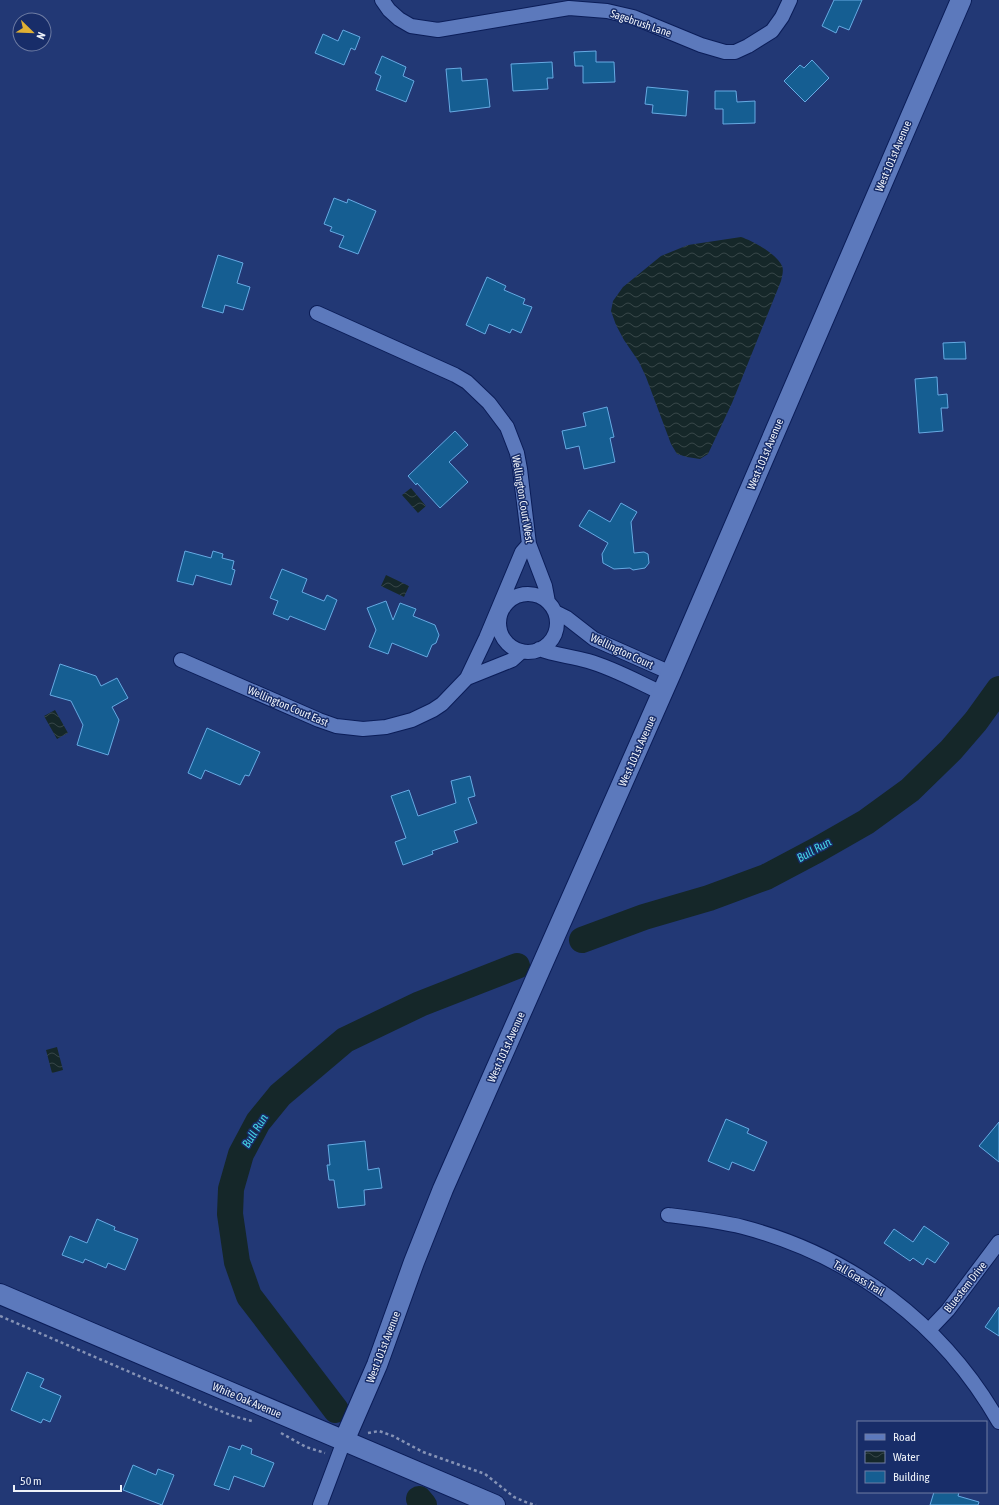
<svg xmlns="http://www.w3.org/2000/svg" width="999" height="1505" font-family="'Asap Condensed',sans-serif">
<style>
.water{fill:url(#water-waves)}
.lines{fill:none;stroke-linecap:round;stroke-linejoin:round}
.river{stroke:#152729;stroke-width:26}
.building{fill:#155e92;stroke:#66aae3}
.street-casing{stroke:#0b1d58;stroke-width:16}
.secondary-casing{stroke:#0b1d58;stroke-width:22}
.path{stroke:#8693b6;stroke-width:2.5;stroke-dasharray:3 3;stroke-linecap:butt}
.street{stroke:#5c79bc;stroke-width:14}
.secondary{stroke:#5c79bc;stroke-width:20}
.labels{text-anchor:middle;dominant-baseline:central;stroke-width:3;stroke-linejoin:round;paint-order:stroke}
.street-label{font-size:11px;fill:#eef2f9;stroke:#182d69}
.water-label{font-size:12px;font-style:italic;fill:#45d4e3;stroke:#182d69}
</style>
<defs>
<pattern id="water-waves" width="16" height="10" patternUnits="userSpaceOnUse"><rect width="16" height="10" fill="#152729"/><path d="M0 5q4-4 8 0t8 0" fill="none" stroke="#374749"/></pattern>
</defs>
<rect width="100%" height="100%" fill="#223875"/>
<path class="water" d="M741,237C753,241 777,254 782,266C784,270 782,276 781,281L732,403L708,454L700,459L687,457L677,454L671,444L646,377L639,362L624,340L616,325L611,311L613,301L623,287L661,256L688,245Z
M411,488L426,506L418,513L402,495Z
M386,575L409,586L404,597L381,586Z
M55,710L68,733L57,739L44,716Z
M57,1047L63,1070L52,1073L46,1050Z"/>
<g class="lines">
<path class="river" d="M582,940L644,917L709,898L766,877L817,850L866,822L910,790L951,750L976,721L999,689
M336,1410L249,1296L237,1262L230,1214L231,1189L241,1154L258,1122L280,1095L345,1040L420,1004L517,966
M419,1499L424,1505"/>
</g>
<path class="building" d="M834,0H862L849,30L839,26L836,33L822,26Z
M343,30L360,37L355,50L351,48L344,65L315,53L323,34L338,41Z
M596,51V62H614L615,82L583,83V66H575L574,52Z
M382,56L406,67L403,76L414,81L406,102L376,90L381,76L375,73Z
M812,60L829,78L805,102L784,81L800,65L804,68Z
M552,62L553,78H547L548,89L513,91L511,64Z
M461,68L462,81L487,79L490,107L450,112L446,69Z
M647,87L688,91L686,116L652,113L653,105L645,104Z
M715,91H736L737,102L755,101V123L723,124V109H715Z
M334,198L347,203L348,199L376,211L358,254L339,247L344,236L330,231L332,227L324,224Z
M218,255L243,263L237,283L250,287L243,310L225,305L223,313L202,307Z
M487,277L506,286L504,290L525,299L523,304L532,307L521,333L512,329L510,333L489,324L485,334L466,325Z
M965,342L966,359H944L943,343Z
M937,377L938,395L947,394L948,408H941L943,431L919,433L915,379Z
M607,407L614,437L610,438L615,462L584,469L579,446L566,449L562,431L586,426L583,413Z
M455,431L468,445L449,462L468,482L440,508L417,483L416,485L408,476Z
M621,503L637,512L631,522L634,553L644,552L648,554L649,563L645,568L633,570L630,568L614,569L603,563L602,554L608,543L579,526L589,510L610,522Z
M185,551L211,558L213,551L223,554L222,558L234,561L232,569L235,570L231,585L196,575L193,585L177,581Z
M282,569L307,579L302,592L324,601L327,595L337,600L325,630L290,616L288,620L273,614L278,601L270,598Z
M386,601L393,620L400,603L416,609L413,616L435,625L439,635L436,643L432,645L427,657L392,643L388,654L369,647L376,630L367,608Z
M60,664L96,676L101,686L117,678L128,698L112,707L119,720L108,755L77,745L83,725L71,701L50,695Z
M207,728L260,752L249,776L245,775L240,785L205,770L201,779L188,773Z
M470,776L475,796L468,798L477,823L454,831L458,842L432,851L433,854L403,865L395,842L406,838L391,796L409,790L418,816L456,803L451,781Z
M726,1119L749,1129L747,1133L767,1142L754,1171L732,1162L729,1170L708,1161Z
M999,1122V1162L979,1146Z
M365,1141L368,1170L379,1168L382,1188L364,1190L365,1205L338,1208L334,1180H329L327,1165H330L328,1145Z
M97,1219L115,1227L114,1230L138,1239L125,1270L108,1263L106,1268L85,1259L83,1263L62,1255L70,1236L87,1243Z
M924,1226L949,1243L935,1263L927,1258L923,1265L913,1258L910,1261L884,1243L894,1229L913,1242Z
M999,1307V1336L985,1327Z
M27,1372L44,1379L40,1387L61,1396L50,1422L43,1419L41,1423L11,1410Z
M242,1445L252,1449L251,1454L274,1463L264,1487L234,1476L229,1490L214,1485L229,1446L240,1450Z
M133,1465L156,1475L158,1469L174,1475L162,1505L123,1490Z
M934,1492H959L958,1496L979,1502L978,1505H930Z"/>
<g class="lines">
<g class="street-casing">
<path id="street" d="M382,0L389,10L399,19L411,26L438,30L569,8L607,11L633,17L701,45L725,52H735L748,46L772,31L782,17L790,0
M317,313L455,375L467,382L489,403L507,427L517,453L520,469L529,544L545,586L548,602
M499 623a29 29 0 1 1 58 0a29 29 0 1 1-58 0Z
M555,612L567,618L594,639L671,673
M539,649C555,655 571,656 588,661C613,668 638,682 662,693
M181,660L319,720L336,726L363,729L386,727L412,720L433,710L442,704L467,678L512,660L522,651
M467,678L486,638L522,552L529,544
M668,1215C693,1218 719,1221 743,1227C853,1256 943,1324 999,1422
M929,1330L948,1310L999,1242
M320,1505L344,1441"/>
</g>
<g class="secondary-casing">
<path id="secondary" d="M0,1294L495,1505
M344,1441L377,1365L414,1262L443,1189L671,673L961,0"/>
</g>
<path class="path" d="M0,1316L213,1408L233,1416L252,1421
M281,1433L306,1447L325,1453
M368,1433L379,1431L393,1436L423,1452L485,1474L514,1497L528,1503L536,1505"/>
<use href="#street" class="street"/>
<use href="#secondary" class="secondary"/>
</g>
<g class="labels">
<g class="street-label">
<text transform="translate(641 23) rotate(19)">Sagebrush Lane</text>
<text transform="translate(893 156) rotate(-67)">West 101st Avenue</text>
<text transform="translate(765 454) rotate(-67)">West 101st Avenue</text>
<text transform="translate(523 499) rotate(81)">Wellington Court West</text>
<text transform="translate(622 651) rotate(25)">Wellington Court</text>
<text transform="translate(288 706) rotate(23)">Wellington Court East</text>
<text transform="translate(637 751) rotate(-66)">West 101st Avenue</text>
<text transform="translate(506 1047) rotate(-66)">West 101st Avenue</text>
<text transform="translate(859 1278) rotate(31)">Tall Grass Trail</text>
<text transform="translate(965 1287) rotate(-52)">Bluestem Drive</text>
<text transform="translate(383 1347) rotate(-69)">West 101st Avenue</text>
<text transform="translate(247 1400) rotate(23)">White Oak Avenue</text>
</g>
<g class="water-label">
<text transform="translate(814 850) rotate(-29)">Bull Run</text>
<text transform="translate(255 1131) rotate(-58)">Bull Run</text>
</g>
</g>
<rect x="857" y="1421" width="130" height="72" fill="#182d69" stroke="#6e7ca3"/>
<rect x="865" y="1434" width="20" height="6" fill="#5c79bc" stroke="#6e7ca3"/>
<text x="893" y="1441" font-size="12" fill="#eef2f9">Road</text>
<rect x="865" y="1451" width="20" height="12" fill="url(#water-waves)" stroke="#6e7ca3"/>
<text x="893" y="1461" font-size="12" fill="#eef2f9">Water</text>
<rect x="865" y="1471" width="20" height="12" fill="#155e92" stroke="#6e7ca3"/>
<text x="893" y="1481" font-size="12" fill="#eef2f9">Building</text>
<g transform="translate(32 32) rotate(113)"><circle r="19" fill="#182d69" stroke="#6e7ca3"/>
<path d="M0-3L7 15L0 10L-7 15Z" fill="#e0b034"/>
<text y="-6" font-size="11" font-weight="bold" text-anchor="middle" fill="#eef2f9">N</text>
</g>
<path d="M14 1485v6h107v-6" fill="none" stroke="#eef2f9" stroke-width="2"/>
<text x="20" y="1485" font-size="12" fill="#eef2f9" stroke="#182d69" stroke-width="3" paint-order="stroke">50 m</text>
</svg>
